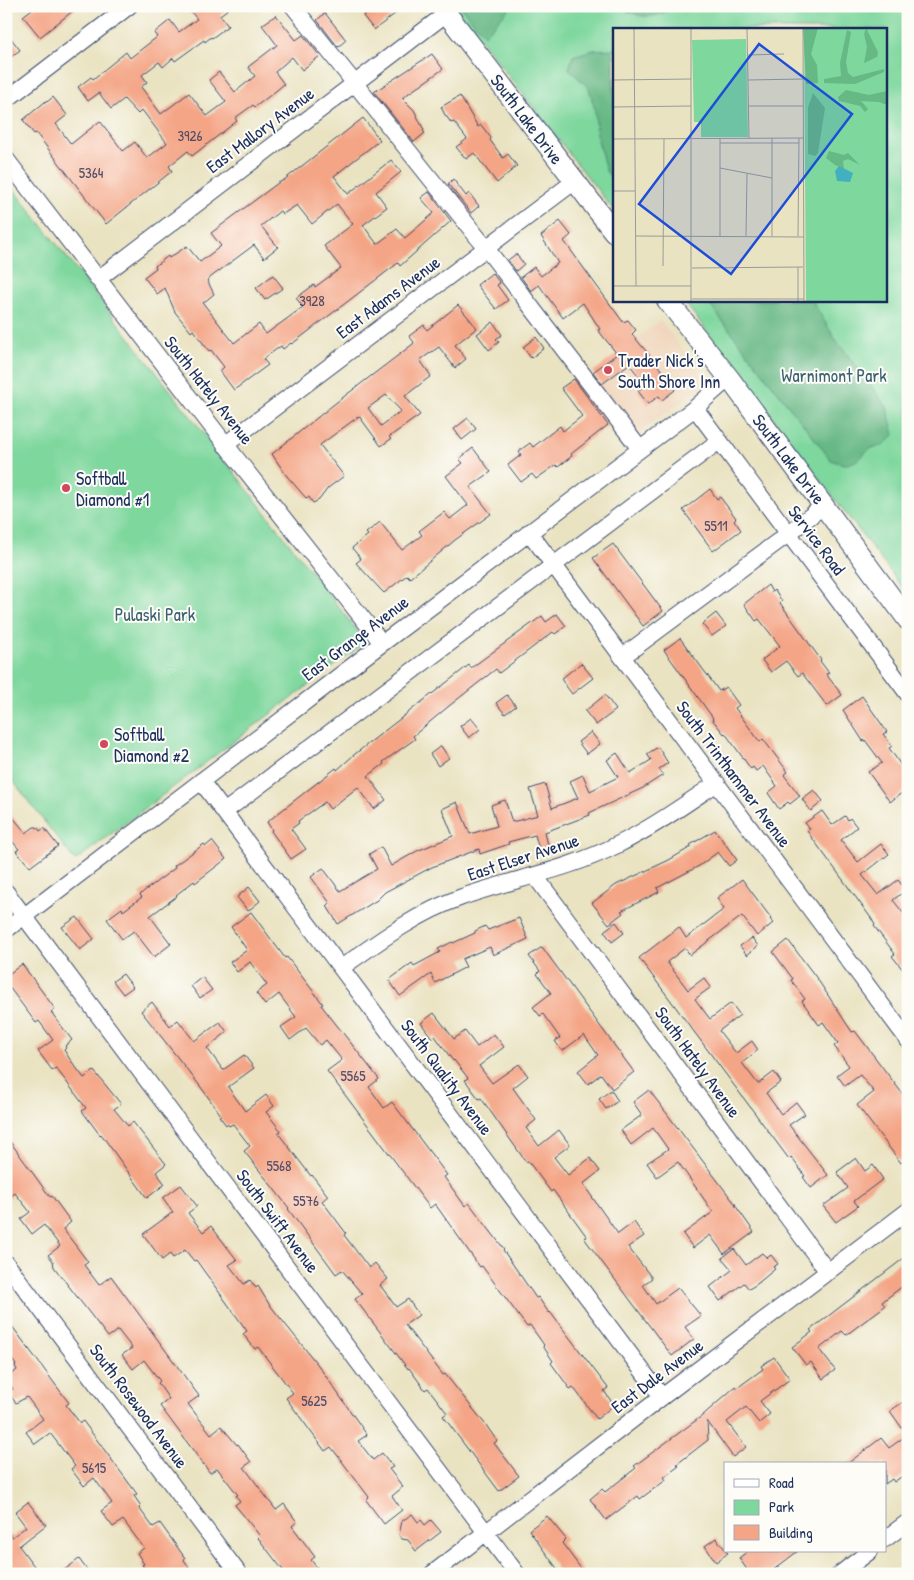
<svg xmlns="http://www.w3.org/2000/svg" width="914" height="1580" font-family="'Patrick Hand',sans-serif">
<style>
.built{fill:#f0d6bc}
.green{fill:#7ed79d;stroke:#4c837e}
.forest{fill:#66b884;stroke:#407471}
.building{fill:#f4a586;fill-rule:evenodd}
.lines{fill:none;stroke-linecap:round;stroke-linejoin:round}
.minor-casing{stroke:#3a4a6d;stroke-width:18}
.major-casing{stroke:#3a4a6d;stroke-width:22}
.minor{stroke:#fff;stroke-width:16}
.major{stroke:#fff;stroke-width:20}
.poi-dot{fill:#d1495b;stroke:#fdfcf7;stroke-width:2}
.labels{text-anchor:middle;dominant-baseline:central;stroke-width:4;stroke-linejoin:round;paint-order:stroke}
.number-label{font-size:15px;fill:#514c68}
.street-label{font-size:18px;fill:#1b2f5e;stroke:#fdfcf7}
.poi-label{font-size:18px;fill:#1b2f5e;stroke:#fdfcf7;text-anchor:start}
.park-label{font-size:18px;fill:#396171;stroke:#fdfcf7}
.inset-road{fill:none;stroke:#979b9a;stroke-width:1}
.view{fill:#1d4ed8;fill-opacity:0.15;stroke:#1d4ed8;stroke-width:2.5}
.inset-edge{fill:none;stroke:#1b2f5e;stroke-width:2.5}
</style>
<rect width="100%" height="100%" fill="#fdfcf7"/>
<filter id="ink" filterUnits="userSpaceOnUse"><feTurbulence type="fractalNoise" baseFrequency=".02" numOctaves="2"/><feDisplacementMap in="SourceGraphic" scale="10" xChannelSelector="R" yChannelSelector="G"/><feConvolveMatrix kernelMatrix="1 2 1 2 8 2 1 2 1" color-interpolation-filters="sRGB"/></filter>
<filter id="wash" filterUnits="userSpaceOnUse"><feTurbulence type="fractalNoise" baseFrequency=".0096" numOctaves="4" result="noise"/><feDisplacementMap in="SourceGraphic" scale="20" xChannelSelector="R" yChannelSelector="G"/><feGaussianBlur stdDeviation="1.12" result="paint"/><feColorMatrix in="noise" values="0 0 0 0 0 0 0 0 0 0 0 0 0 0 0 0 0 1.4 0 .05"/><feComposite in="paint" operator="in"/></filter>
<g filter="url(#wash)">
<rect width="100%" height="100%" fill="#eae3c2"/>
<path class="built" d="M660,321L699,370L702,380L699,387L694,392L636,435L590,374Z"/>
<path class="green" d="M454,6H908V595L683,300H885V29H614V211Z
M6,179L366,642L75,861L6,772Z"/>
<path class="forest" d="M460,6H512L484,35Z
M619,6H674C655,21 637,18 619,6Z
M614,49V181L606,171L597,136L595,110L589,88L569,69L573,56L593,50Z
M706,300H814V304L834,337L887,407L894,435L883,446C863,446 864,461 847,464C842,464 836,462 831,460Z"/>
<g id="blocks">
<path class="building" d="M36,6H79L40,37L23,16Z
M199,6H232L220,15L228,26L212,38L211,37L205,42L204,40L175,61L173,58L163,67L159,62L142,75L147,82L141,87L161,114L189,93L207,116L226,102L209,80L219,72L235,92L255,76L248,67L277,45L262,25L276,15L296,40L303,35L320,56L302,70L292,57L275,72L284,84L277,90L255,107L253,105L235,118L237,121L192,156L188,151L169,166L172,171L106,224L36,133L34,134L23,120L46,101L47,102L53,97L67,115L56,124L71,144L100,121L123,151L135,142L147,158L167,143L142,110L138,114L124,99L111,109L99,93L88,101L78,87L91,77L93,79L126,52L130,58L157,37L154,33L170,20L179,32L197,19L191,12Z
M375,6H405L374,30L363,16Z
M325,13L346,40L338,47L317,20Z
M6,32L20,50L6,61Z
M432,54L443,69L402,98L414,110L424,130L423,131L425,133L414,142L374,92Z
M460,96L478,127L481,125L491,138L490,140L503,158L508,154L517,166L497,183L474,153L466,159L456,147L467,139L454,122L451,123L447,117H446L441,107Z
M363,118L380,140L334,176L348,194L391,160L401,172L376,192L387,207L363,225L377,244L397,229L405,238L434,213L421,198L429,192L451,221L400,266L398,263L292,344L291,343L283,349L281,346L263,359L268,365L234,390L220,371L224,367L211,350L209,351L193,330L191,332L175,312L165,288L157,294L144,277L156,268L155,266L168,256L169,258L187,246L200,262L221,246L211,233L278,183L284,180ZM337,204L353,224L324,246L341,268L315,287L314,285L296,298L303,307L266,334L259,324L234,343L203,303L214,294L207,280L254,245L264,258L278,247L261,226L280,211L283,214L297,205L312,224Z
M453,179L466,196L469,193L479,206L471,213L448,184Z
M560,221L571,235L564,241L623,322L628,320L636,330L632,334L672,383L670,384L675,390L662,400L659,396L648,404L638,391L646,385L629,364L602,384L593,372L617,354L598,330L600,329L583,303L563,318L539,285L531,291L521,277L534,267L541,276L558,263L541,236Z
M516,254L524,264L516,271L508,260Z
M492,273L500,283L497,285L508,300L496,309L477,285Z
M273,275L283,288L265,300L256,288Z
M458,305L477,328L455,345L466,359L455,368L439,347L420,360L431,376L405,396L420,415L389,437L391,439L381,446L359,416L320,445L344,476L328,488L319,500L313,503L309,497L306,498L286,475L272,454L333,405L413,344L414,342L409,336L424,325L427,330ZM386,395L401,411L381,426L368,408Z
M493,322L502,335L496,339L499,342L489,350L477,334Z
M536,337L544,348L531,358L523,347Z
M574,379L608,425L571,454L572,456L558,467L556,465L536,479L532,474L521,482L508,465L521,455L519,451L530,443L533,447L560,426L563,431L582,416L561,388Z
M468,418L476,429L462,440L454,429Z
M473,448L491,472L470,487L491,514L455,540L410,578L407,575L384,593L382,591L356,563L361,559L352,548L368,535L366,533L380,522L402,550L422,535L419,531L444,512L450,519L468,505L446,476L463,463L459,459Z
M710,489L717,499L720,497L736,518L734,520L741,530L713,551L683,510Z
M613,544L663,611L643,626L593,558Z
M768,585L772,592L774,590L782,601L780,603L821,660L820,661L829,673L826,674L842,695L827,706L802,673L798,676L786,661L771,672L762,660L780,646L759,619L756,621L744,604Z
M716,613L726,626L712,636L702,624Z
M557,614L566,626L555,634L553,632L499,673L496,669L449,706L413,736L415,739L383,762L384,764L368,776L386,800L374,809L358,787L330,809L325,802L298,821L299,823L291,829L306,849L291,859L271,831L272,830L267,822L336,768L337,770L355,754L469,665L471,668L542,616L546,622Z
M680,638L719,691L726,687L739,705L735,708L760,742L763,739L788,772L784,775L800,796L790,804L788,802L779,809L768,793L777,786L763,766L756,771L753,767L751,769L725,733L724,734L712,719L713,718L664,650Z
M581,663L593,678L572,694L561,679Z
M507,695L516,706L505,714L496,703Z
M605,695L616,710L596,725L585,711Z
M862,696L887,732L883,734L892,746L889,748L903,768L908,764V788L890,802L868,772L882,763L865,740L863,741L843,710Z
M471,718L480,729L469,738L460,726Z
M591,732L600,744L587,754L578,742Z
M441,746L449,758L438,766L430,754Z
M658,747L668,763L659,769L663,775L643,788L589,813L590,815L545,832L550,854L541,856L535,835L508,842L509,844L480,854L479,849L432,867L385,892L377,900L338,924L327,906L330,903L311,877L323,868L340,891L377,869L369,854L381,847L391,866L417,851L453,836L442,809L457,802L470,834L497,826L491,805L505,800L512,822L538,815L530,789L545,784L552,808L578,798L570,781L583,775L590,791L618,777L607,760L617,753L630,773L651,760L647,754Z
M814,790L823,801L811,811L802,799Z
M6,809L26,833L34,827H37L40,831L44,828L58,846L30,867L16,851L19,849L6,834Z
M822,811L832,825L845,816L848,820L850,818L857,827L841,840L858,862L881,844L889,854L862,875L878,895L898,880L906,890L893,900L908,919V976L892,956L895,954L874,926L875,925L871,918L807,831L810,829L805,823Z
M715,830L737,860L729,866L718,852L699,866L657,888L659,892L621,911L623,913L609,924L592,903L616,885L669,860L691,847L690,845Z
M212,841L226,859L195,883L194,881L176,895L177,896L150,916L171,944L154,957L134,931L122,939L107,919L122,908L123,911L142,897L140,895L143,892L175,868L174,866L204,844L206,846Z
M742,879L771,918L770,919L773,923L757,936L742,916L690,955L685,948L667,962L688,990L704,978L711,987L695,999L710,1019L731,1003L740,1015L719,1031L736,1053L752,1041L758,1050L742,1063L758,1084L774,1072L781,1082L766,1093L781,1114L796,1102L805,1114L789,1125L828,1175L811,1188L803,1177L805,1176L791,1157L789,1159L639,958L679,927L686,938L724,909L717,898Z
M249,887L260,901L248,911L237,897Z
M251,912L285,958L287,957L323,1004L321,1005L379,1079L369,1087L384,1108L392,1102L447,1175L444,1177L465,1206L469,1203L504,1249L503,1250L536,1298L538,1297L549,1313L550,1312L608,1388L604,1391L614,1405L597,1419L573,1387L570,1389L551,1363L553,1361L543,1346L544,1345L530,1325L527,1327L482,1266L480,1267L435,1204L430,1208L327,1071L342,1060L326,1040L320,1045L306,1028L290,1040L281,1027L296,1017L279,994L265,1005L256,993L267,985L250,962L237,972L230,962L247,950L231,927Z
M77,917L94,939L80,950L62,927Z
M519,918L528,939L493,955L490,947L462,959L466,967L435,983L431,974L400,996L389,980L412,963L414,966L440,952L438,949L452,942L453,943L475,933V931L485,926L488,930Z
M616,922L624,933L612,942L604,931Z
M752,938L758,946L747,955L740,946Z
M788,940L818,980L852,1032L855,1031L908,1101V1158L901,1163L857,1105L874,1092L860,1075L845,1086L837,1075L849,1066L834,1046L838,1043L823,1022L819,1025L802,1001L805,999L791,980L793,979L773,952Z
M542,947L634,1072L612,1089L601,1074L588,1084L578,1071L598,1055L584,1035L562,1051L555,1041L560,1038L543,1014L540,1016L533,1007L551,993L537,974L540,971L529,956Z
M22,964L55,1009L51,1012L72,1040L65,1046L66,1048L64,1050L69,1058L84,1078L94,1071L121,1104L114,1109L128,1126L133,1122L166,1164L156,1172L165,1184L147,1198L101,1134L100,1135L82,1111L86,1108L56,1068L52,1070L38,1051L53,1040L39,1021L36,1023L6,983V976Z
M123,974L133,987L123,994L113,981Z
M202,977L212,990L200,998L191,986Z
M152,1002L170,1026L178,1020L194,1041L220,1022L227,1032L207,1048L223,1070L244,1055L254,1068L228,1087L245,1111L266,1095L274,1106L266,1112L281,1131L278,1133L311,1176L312,1175L328,1196L322,1201L346,1233L344,1235L369,1268L375,1263L388,1279L380,1285L396,1307L408,1299L419,1315L405,1325L443,1375L445,1374L486,1425L497,1441L494,1443L519,1476L499,1491L443,1416L447,1413L428,1388L425,1390L409,1368L408,1369L355,1299L362,1294L342,1270L336,1274L288,1209L289,1208L244,1151L250,1146L233,1124L229,1126L227,1124L226,1125L219,1116L221,1115L200,1086L141,1011Z
M434,1013L454,1039L465,1031L477,1047L494,1034L504,1047L479,1066L492,1083L519,1064L528,1076L513,1088L536,1120L526,1128L539,1146L559,1130L570,1145L554,1157L568,1175L590,1158L600,1171L583,1184L618,1234L634,1222L644,1236L628,1247L652,1278L643,1285L656,1304L678,1288L701,1316L685,1327L694,1339L672,1356L584,1238L587,1237L553,1190L551,1192L528,1161L526,1162L481,1098L479,1099L465,1080L468,1078L454,1060L453,1061L435,1036L432,1038L421,1023Z
M611,1090L618,1101L606,1109L599,1099Z
M649,1090L736,1205H735L754,1232L724,1254L710,1235L693,1248L683,1234L713,1212L678,1162L657,1177L647,1163L668,1149L653,1128L631,1145L621,1130L642,1115L633,1102Z
M6,1136L50,1197L52,1196L71,1222L63,1229L88,1262L84,1265L99,1285L111,1276L199,1396L188,1404L211,1434L221,1426L237,1445L238,1444L251,1462L244,1467L276,1510L284,1504L297,1522L292,1526L315,1557L311,1560L322,1574H286L258,1538L260,1536L235,1505L240,1501L236,1496L238,1495L217,1468L210,1473L160,1406L169,1399L158,1383L160,1381L144,1360L133,1369L122,1355L132,1348L118,1330L108,1337L54,1267L53,1261L48,1255L60,1246L44,1225L32,1234L21,1219L30,1212L15,1193L6,1200Z
M856,1158L865,1171L873,1165L883,1179L854,1201L858,1206L836,1222L823,1206L848,1188L837,1172Z
M181,1185L197,1206L188,1213L203,1232L211,1226L237,1260L229,1265L244,1284L250,1280L256,1288L258,1286L269,1304L318,1365L367,1435L358,1441L373,1460L382,1453L393,1467L389,1469L403,1487L392,1496L402,1510L384,1524L366,1500L369,1497L331,1447L325,1451L286,1398L293,1393L258,1347L255,1349L243,1334L247,1331L196,1260L194,1261L185,1250L173,1258L170,1254L162,1260L143,1234L173,1212L163,1198Z
M734,1249L746,1265L762,1253L767,1258L771,1255L778,1264L773,1267L775,1269L757,1284L749,1289L744,1283L720,1301L710,1287L732,1270L722,1258Z
M908,1255V1282L882,1302L885,1306L846,1335L842,1331L819,1349L835,1370L823,1379L811,1362L806,1365L792,1347L812,1332L810,1330Z
M6,1318L69,1403L66,1405L80,1423L83,1421L137,1494L134,1496L141,1506L139,1508L153,1527L160,1523L185,1558L184,1560L189,1567L180,1574H149L142,1565L144,1564L137,1553L144,1548L123,1520L113,1527L101,1511L112,1503L94,1478L84,1486L71,1469L75,1466L50,1433L35,1444L26,1432L43,1419L27,1397L16,1403L8,1393L13,1389L6,1378L17,1370L15,1366L16,1365L6,1351Z
M774,1357L790,1379L760,1401L770,1414L759,1423L746,1407L727,1422L746,1447L733,1457L707,1421L708,1440L677,1464L679,1466L664,1477L666,1480L640,1499L638,1496L606,1520L590,1499L602,1489L605,1492L636,1468L634,1466L702,1416L736,1386L737,1388L763,1369L761,1366Z
M903,1402L908,1408V1472L894,1482L892,1479L885,1484V1464H847L881,1438L889,1448L907,1435L890,1411Z
M28,1502L46,1525L19,1546L40,1574H11L6,1567V1530L12,1537L26,1527L15,1512Z
M412,1514L418,1522L421,1520L425,1525L431,1520L441,1532L416,1551L408,1540L402,1539L399,1535L402,1521Z
M547,1516L566,1539L562,1543L585,1574H561L529,1530Z
M716,1538L728,1553L716,1562L705,1546Z
M748,1551H798L768,1574H750L739,1558Z
M79,1559L90,1574H59Z"/>
</g>
</g>
<g filter="url(#ink)">
<use href="#blocks" fill-opacity="0" stroke="#3a4a6d" stroke-width="1"/>
<g class="lines">
<g class="minor-casing">
<path id="minor" d="M293,6L486,248L640,449
M6,100L129,6
M6,159L236,458L382,643
M98,279L447,13
M695,408L908,694
M225,445L575,181
M529,532L908,1040
M622,657L788,534L823,506
M201,781L662,1397
M224,812L719,441
M535,876L828,1272
M6,892L517,1574
M6,930L368,654L695,408L729,378
M341,968C379,941 417,913 462,897C513,879 568,870 617,845C652,828 684,805 717,783
M6,1263L239,1574
M885,1539L908,1522
M432,1574L662,1397L908,1211
M840,1574L870,1551"/>
</g>
<g class="major-casing">
<path id="major" d="M441,6L614,232
M667,300L729,378L908,620"/>
</g>
<use href="#minor" class="minor"/>
<use href="#major" class="major"/>
</g>
</g>
<g class="poi-dot">
<circle cx="608" cy="370" r="5"/>
<circle cx="66" cy="488" r="5"/>
<circle cx="104" cy="744" r="5"/>
</g>
<g class="labels">
<g class="number-label">
<text x="190" y="135">3926</text>
<text x="91" y="172">5364</text>
<text x="312" y="300">3928</text>
<text x="716" y="525">5511</text>
<text x="353" y="1075">5565</text>
<text x="279" y="1165">5568</text>
<text x="306" y="1200">5576</text>
<text x="314" y="1400">5625</text>
<text x="94" y="1467">5615</text>
</g>
<g class="street-label">
<text transform="translate(527 119) rotate(53)">South Lake Drive</text>
<text transform="translate(260 130) rotate(-37)">East Mallory Avenue</text>
<text transform="translate(388 297) rotate(-37)">East Adams Avenue</text>
<text transform="translate(209 390) rotate(52)">South Hately Avenue</text>
<text transform="translate(789 459) rotate(53)">South Lake Drive</text>
<text transform="translate(817 540) rotate(53)">Service Road</text>
<text transform="translate(355 638) rotate(-37)">East Grange Avenue</text>
<text transform="translate(734 774) rotate(53)">South Trinthammer Avenue</text>
<text transform="translate(523 857) rotate(-18)">East Elser Avenue</text>
<text transform="translate(698 1062) rotate(54)">South Hately Avenue</text>
<text transform="translate(447 1077) rotate(53)">South Quality Avenue</text>
<text transform="translate(278 1221) rotate(53)">South Swift Avenue</text>
<text transform="translate(657 1376) rotate(-37)">East Dale Avenue</text>
<text transform="translate(139 1406) rotate(53)">South Rosewood Avenue</text>
</g>
<g class="poi-label">
<text x="618" y="360">Trader Nick's<tspan x="618" dy="21">South Shore Inn</tspan></text>
<text x="76" y="478">Softball<tspan x="76" dy="21">Diamond #1</tspan></text>
<text x="114" y="734">Softball<tspan x="114" dy="21">Diamond #2</tspan></text>
</g>
<g class="park-label">
<text x="834" y="375">Warnimont Park</text>
<text x="155" y="614">Pulaski Park</text>
</g>
</g>
<g transform="translate(613 28)">
<rect width="274" height="274" fill="#eae3c2"/>
<path d="M191,0H274V273H193ZM133,11L135,109H88V94H81L79,12Z" fill="#7ed79d"/>
<path d="M190,0H205L198,26L204,37L205,55L193,56ZM253,0L265,24L264,29L251,35L254,19L251,6ZM234,2L238,4L233,34L235,45L240,49L271,41V44L242,56L211,55V51L228,48L227,35ZM233,62L256,67L274,63V77L266,74L248,73L255,81L252,84L247,78L226,73L225,69ZM200,65L212,80L205,125L202,128L195,126V79ZM216,123L231,127L235,125L247,137L235,131L230,133L231,141L222,137L213,130Z" fill="#66b884"/>
<path d="M226,138L240,145L237,154L224,153L222,143Z" fill="#42b0be"/>
<path class="inset-road" d="M21,0L23,258M78,0V273M134,0L136,110M190,0L191,273M135,27L171,26M0,52L78,51M135,52L191,51M135,78H191M0,79L78,78M0,111L191,110M107,115H186M107,140L159,150M0,163H22M23,208L191,209M107,208V110M133,208L134,146M159,208V110M185,208L186,110M50,238L51,111M79,240L190,239M0,258H78M79,271H191M185,273V239"/>
<path class="view" d="M146,16L239,86L118,246L26,176Z"/>
<rect width="274" height="274" class="inset-edge"/>
</g>
<rect width="914" height="1580" fill="none" stroke="#fdfcf7" stroke-width="25"/>
<rect x="724" y="1462" width="162" height="90" fill="#fdfcf7" stroke="#a3aaba"/>
<rect x="734" y="1479" width="25" height="8" fill="#ffffff" stroke="#a3aaba"/>
<text x="769" y="1488" font-size="15" fill="#1b2f5e">Road</text>
<rect x="734" y="1500" width="25" height="15" fill="#7ed79d" stroke="#a3aaba"/>
<text x="769" y="1512" font-size="15" fill="#1b2f5e">Park</text>
<rect x="734" y="1525" width="25" height="15" fill="#f4a586" stroke="#a3aaba"/>
<text x="769" y="1538" font-size="15" fill="#1b2f5e">Building</text>
</svg>
